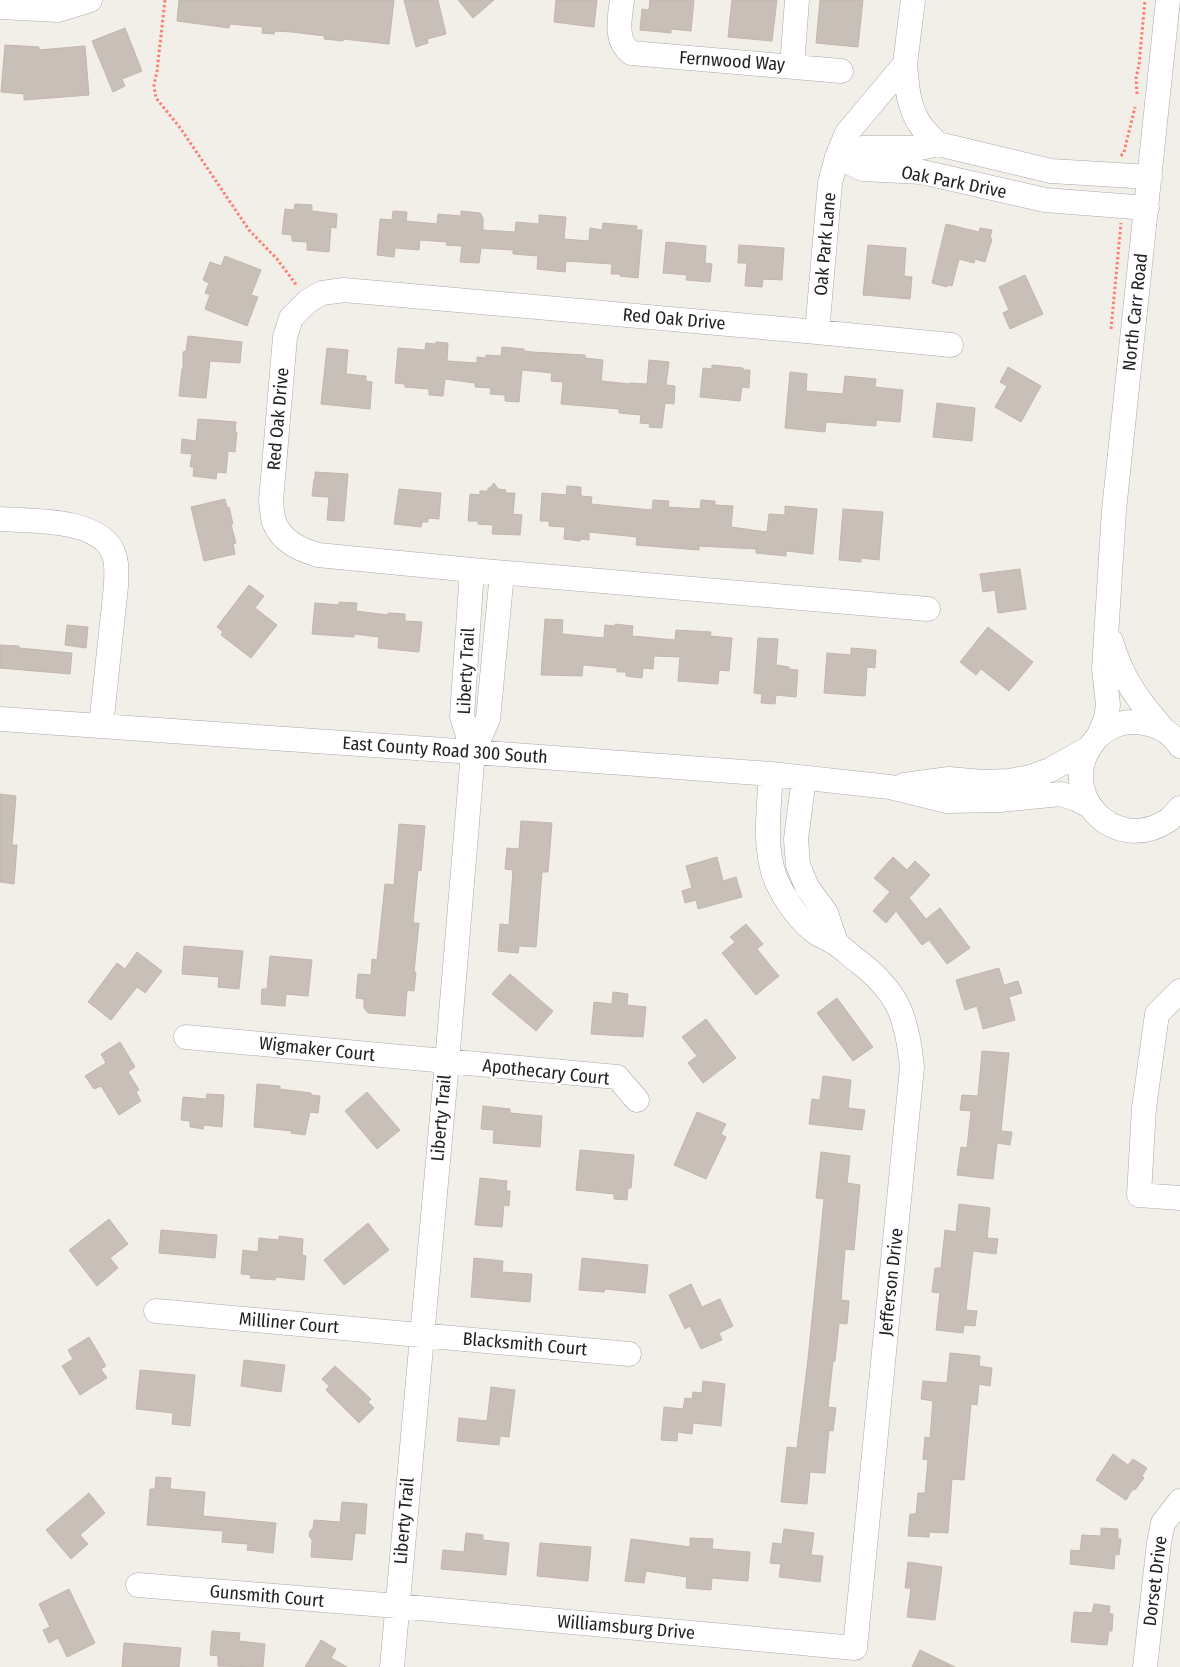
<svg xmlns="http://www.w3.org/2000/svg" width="1180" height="1667" font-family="'Fira Sans Condensed',sans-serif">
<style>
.building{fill:#c7bfb8;stroke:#c4b6ab}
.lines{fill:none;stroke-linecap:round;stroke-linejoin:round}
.minor-casing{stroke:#a9a9a9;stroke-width:25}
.path{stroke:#fa8072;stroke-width:3;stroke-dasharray:2.5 2.5;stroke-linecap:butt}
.minor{stroke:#fff;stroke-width:24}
.labels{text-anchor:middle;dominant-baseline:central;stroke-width:5;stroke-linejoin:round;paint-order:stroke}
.street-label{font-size:18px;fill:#222;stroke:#fff}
</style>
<rect width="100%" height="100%" fill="#f2efe9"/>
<path class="building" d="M179,0H394L389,44L343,39V41L324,39L325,36L292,32L275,31L274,34L262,33L263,27L230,24L229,28L177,21Z
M404,0H438L446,34L427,39L428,43L416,47Z
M458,0H494L473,18Z
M556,0H597L594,27L554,22Z
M650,0H694L691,31L671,29V33L640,30L642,9L649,10Z
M732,0H777L772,41L728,37Z
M820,0H863L858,47L816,43Z
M125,28L142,71L122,79L125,86L113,92L92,41Z
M5,45L39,47V50L85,46L89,95L24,100V94L1,92Z
M295,204L312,205V211L337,214L336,228L331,227L329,252L307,250V242L292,241V235L282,234L285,209L294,210Z
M393,211L407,212L406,221L437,224L438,214L461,216V211L480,213L483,218V230L515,232L516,222L539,224V215L566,217L564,239L589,241L590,228L602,230L603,223L637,226L636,230H642L638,278L620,276V274H611L612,264L566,261L565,272L537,269L538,256L513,254V250L481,248L479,263L460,262L462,246L446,245L447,242L420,240L419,250L395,248L394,257L377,255L380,219L392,220Z
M946,224L979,232L980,228L992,230L990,238L992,239L985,262L975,259L974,263L959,259L952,286L947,285V287L932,283Z
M666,242L706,246L705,263L712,264L710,282L686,280L687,275L663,273Z
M739,245L784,248L782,280L763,279L762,287L745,286L747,263H738Z
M868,245L906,248L904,276L912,277L910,299L863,295Z
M225,256L261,270L251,295L258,297L247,326L205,309L210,295L205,293L209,283L203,280L210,262L221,266Z
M1025,275L1043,314L1010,329L1003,313L1009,310L999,287Z
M188,336L242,342L240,363L210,361L206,398L179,396L182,369H183V352L186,351Z
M436,342L448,343L447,361L477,363V357L486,358V355L501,356L502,347L524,349V351L532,352L585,355V358L603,360L601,381L630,384V383L647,384L649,360L669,362L666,385L675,386L674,404L665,403L662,428L649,427L650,424L640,423L641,415L619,413V409L561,404L563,382L551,381L552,373L522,370L519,402L505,401V395L490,394L491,388L475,387V383L445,379L443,396L429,395V389L405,387V384L395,383L398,348L425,350L426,343L435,344Z
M327,348L348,350L346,374L366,376V381L372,382L370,409L321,404Z
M712,365L743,368V370H750L749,388L742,387L740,401L700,397L703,368L712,369Z
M1008,367L1041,386L1021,422L995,407L1007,386L1000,382Z
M790,372L807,374L806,391L843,394L845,376L876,379L875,387L903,390L900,422L876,420V426L826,422L825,432L785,428Z
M937,403L975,408L972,441L933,437Z
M198,419L236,422L235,432H237L235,452L228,451L226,473L217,472L216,479L193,476L194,467H190L192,454L181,453L182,439L196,441Z
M315,472L348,474L344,521L327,520L329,497L312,496L314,479H315Z
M494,483L498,489L506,490L505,493H515L513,514L522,515L520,535L492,534L493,525L478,524V521H468L470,494L480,495V491H488V488H490Z
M567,486L581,487V496L592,497L591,504L652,510L653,500L669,501L668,507L700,509L701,500L715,501V505L733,506L731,527L767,532L769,514L785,515V506L817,509L813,554L786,551V556L756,553V549L699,546V550L636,545L637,537L589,532V540L581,539L580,541L564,539L565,527L549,526V521H540L542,493L566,495Z
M399,489L441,493L439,519L428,518V522H422L421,527L394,524Z
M225,499L227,508L229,507L233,524H231L236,543L233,544L235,554L204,561L191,507Z
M843,509L883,512L879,560L861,558V562L839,560Z
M1020,569L1026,609L998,613L995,590L983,592L980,574Z
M249,585L264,596L255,608L277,625L251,658L221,635L223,632L217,627Z
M339,602L357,603L356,611L388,615V613L405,614V621L422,622L419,652L378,648L379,637L354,634V637L312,634L315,603L339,605Z
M545,619L563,620L562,634L604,638L605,625L615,626V624L633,626L632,636L675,640L676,630L711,632L710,636L732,638L729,671L719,670L718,684L678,681L680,657L654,656L653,669L643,668L642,678L626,676V672H617V668L583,665L582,676L541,675Z
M67,625L88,627L86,648L65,645Z
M988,627L1033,662L1009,691L981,669L976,675L960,662Z
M758,638L778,639L776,665L789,667V669L798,670L796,697L776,695L775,704L761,703L762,694L754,693Z
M0,645L19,646V648L72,653L70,674L0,668Z
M851,648L876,650L875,668L867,667L865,696L824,693L827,653L851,655Z
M0,794L16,796L12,845H17L14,884L0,882Z
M521,821L552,823L548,872H542L536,947L519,946L518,953L498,951L500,924L509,925L513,870L505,869L507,848L519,849Z
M399,824L425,826L421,871L418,870L413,923H419L414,972H416L414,991L407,990L405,1016L368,1013L364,1008V999L356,998L358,974L371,975L372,959L377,960L385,884L394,885Z
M717,857L723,881L736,877L742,897L698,909L696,900L685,903L682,891L692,888L686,866Z
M893,857L907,870L915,861L930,875L909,898L926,919L940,908L970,948L947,964L929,940L922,945L896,911L886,923L873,911L890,892L874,878Z
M746,924L763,944L757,949L779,976L756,995L722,953L735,942L730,937Z
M184,946L243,951L239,989L218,987L219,977L182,974Z
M137,952L162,971L145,993L137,987L111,1020L88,1002L117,963L125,969Z
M270,956L312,960L308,996L286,994L285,1006L261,1004L262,989H267Z
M999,968L1004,985L1018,981L1022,993L1009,997L1015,1020L983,1029L977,1006L965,1010L956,980Z
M510,974L553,1011L536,1031L492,994Z
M613,992L628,994L627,1005L646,1007L643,1037L591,1034L594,1002L612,1004Z
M837,998L873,1047L853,1061L817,1013Z
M706,1019L736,1058L703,1083L688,1063L697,1056L682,1037Z
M120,1042L135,1067L128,1072L139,1090L136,1092L141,1101L119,1115L101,1086L94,1089L85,1076L106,1063L101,1054Z
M982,1051L1009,1053L1001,1131L1012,1132L1010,1145L997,1143L993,1179L957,1175L961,1147L967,1148L971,1111L960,1110L962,1095L978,1096Z
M823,1076L851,1080L848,1108L865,1110L862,1130L809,1124L812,1099L820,1100Z
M257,1084L280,1086V1089L311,1093V1095L320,1096L318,1113L310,1112L305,1135L291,1133L292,1131L254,1127Z
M367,1092L400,1130L377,1149L345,1111Z
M207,1094L224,1095L222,1127L204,1125L203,1129L190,1127V1121L181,1120L183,1097L206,1099Z
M483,1106L510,1109V1113L542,1116L540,1147L493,1143L494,1130L481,1129Z
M697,1112L726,1124L721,1134L726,1137L706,1179L674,1165Z
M580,1150L634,1155L631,1188H628L627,1200L614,1199V1194L576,1190Z
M821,1152L850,1156L847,1183L860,1185L854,1250L845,1249L841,1300L849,1301L847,1324L839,1323L835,1361H833L828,1407L836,1408L833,1431L829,1430L825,1473L810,1472L807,1504L781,1502L787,1447L797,1448L808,1359L824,1199L816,1198Z
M480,1178L507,1181L506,1191H510L509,1206L504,1205L502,1227L475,1225Z
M959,1204L990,1208L987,1238L998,1239L996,1254L973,1251L966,1310L977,1311L975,1326L964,1325L963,1333L936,1330L940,1293L932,1292L935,1268H941L945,1230L956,1232Z
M109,1219L128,1244L110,1258L118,1268L97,1286L69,1250Z
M368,1223L389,1250L344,1285L324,1260Z
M161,1230L217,1235L215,1258L159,1253Z
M279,1236L303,1239L302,1255L306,1256L304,1280L276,1277L275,1280L250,1278L251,1275L241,1274L243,1250L258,1252L259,1238L279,1240Z
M474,1258L503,1261L502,1272L532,1274L530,1302L471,1297Z
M582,1258L648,1265L645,1293L605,1289L604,1292L579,1290Z
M691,1284L702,1307L720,1299L733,1326L719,1333L722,1340L701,1349L690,1326L685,1329L669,1295Z
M89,1337L106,1366L101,1369L107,1378L80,1395L62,1366L73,1359L68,1350Z
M950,1353L980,1356L979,1366L992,1368L990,1386L979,1384L977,1405L971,1404L964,1480L952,1479L948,1533L929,1532V1537L908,1536L910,1514H916L918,1493H925L928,1460L923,1459L925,1437L930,1438L933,1401L921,1399L923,1381L947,1383Z
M244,1360L285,1365L281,1392L241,1386Z
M335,1366L371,1399L368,1402L374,1408L359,1423L326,1390L329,1386L322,1379Z
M140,1370L195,1375L190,1426L172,1424L173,1413L136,1409Z
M703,1381L725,1384L721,1426L693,1423L692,1434L678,1432L677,1441L661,1440L664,1407L683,1409L685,1398L692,1399L693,1392L702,1393Z
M491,1387L515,1390L509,1437L500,1436L499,1445L457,1441L459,1418L487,1421Z
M1113,1454L1128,1465L1133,1459L1147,1468L1142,1476L1144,1478L1135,1490L1133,1489L1126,1500L1096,1480Z
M156,1477L171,1478L170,1489L205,1492L203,1516L276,1523L273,1553L247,1550L248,1544L222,1542L223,1531L147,1525L150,1489H155Z
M89,1493L105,1513L80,1535L88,1544L71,1559L46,1530Z
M342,1502L367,1504L365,1534L355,1533L352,1560L311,1557L312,1540L309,1536L310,1531L313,1528L314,1520L340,1522Z
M1101,1528L1118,1529V1539H1121L1119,1555L1115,1554L1114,1569L1070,1564L1071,1550L1080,1551L1082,1535L1101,1536Z
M784,1529L814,1533L811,1555L823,1556L820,1582L779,1577L781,1564L770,1563L773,1543L782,1544Z
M466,1533L483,1535V1540L509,1543L506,1575L441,1569L443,1550L464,1552Z
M690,1538L713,1539L712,1549L750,1552L748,1581L712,1578L711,1590L686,1588L687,1577L646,1571L644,1583L625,1581L631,1539L690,1547Z
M540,1543L591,1547L588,1581L537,1576Z
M908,1562L942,1567L935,1620L907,1617L911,1588H905Z
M69,1589L95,1643L67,1657L58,1638L49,1643L43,1630L50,1627L39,1604Z
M1094,1604L1110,1606L1109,1614H1113L1112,1631H1109L1107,1645L1071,1642L1074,1612L1092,1613Z
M212,1631L240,1633L239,1641L265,1644L263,1667L218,1666V1656L210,1655Z
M321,1640L336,1649L331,1658L347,1667H305Z
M124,1643L181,1648L179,1667H122Z
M920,1650L955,1667H912Z"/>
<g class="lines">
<g class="minor-casing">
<path id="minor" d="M622,0C620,18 614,40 631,53L841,71
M0,7L58,10L90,0
M905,64C907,86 908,109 922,127C926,133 933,139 938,144
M792,66L797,0
M837,157L863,148H920L938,144L1051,171L1150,177
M837,157L863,169L922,172L1045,200L1147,208
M817,332L830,183L837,157L847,133L905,64L913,0
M0,519C31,521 98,518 113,552C118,563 116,574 116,586L101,726
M928,609L472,570L318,555C299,549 282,542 274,522C272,516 272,508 271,501L285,337L291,318L308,301L322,293L344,290L817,332L951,345
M1111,641C1122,679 1138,700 1163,729
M0,719L473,752L771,774L890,787L947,801L1000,800L1061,794L1076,799L1088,805
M1099,735L1106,718L1108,705L1104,669L1114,510L1168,0
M1180,746C1170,730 1153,723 1135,722C1120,721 1104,729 1095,740C1053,790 1113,856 1167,821C1172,818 1176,812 1180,808
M473,752L488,719L502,573
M804,778L796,839L798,865L807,887L826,913L836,943
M904,785L949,779L983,782L1009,781L1030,777L1050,770L1087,749
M1180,991L1157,1014L1144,1108L1139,1195L1180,1198
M186,1037L617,1077L637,1100
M156,1311L629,1354
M138,1585L397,1606L855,1648L912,1067C907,1018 899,993 859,962C851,956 844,949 835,943C830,940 824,937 818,934C800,922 785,900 776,880C763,848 769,808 771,774
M392,1667L447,1062L473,752L462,716L472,570
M1145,1667L1159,1543L1163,1523L1180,1501"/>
</g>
<path class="path" d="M165,0L157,71L154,85L156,98L181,129L249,230L277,259L297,286
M1137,94L1136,78L1139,65L1145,0
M1121,156L1124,152L1135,107
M1111,329L1121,223"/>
<use href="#minor" class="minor"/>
</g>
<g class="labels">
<g class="street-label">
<text transform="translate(732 61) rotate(4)">Fernwood Way</text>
<text transform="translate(954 182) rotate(11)">Oak Park Drive</text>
<text transform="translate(825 244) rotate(-85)">Oak Park Lane</text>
<text transform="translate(1135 312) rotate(-84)">North Carr Road</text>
<text transform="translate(674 319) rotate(5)">Red Oak Drive</text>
<text transform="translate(278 419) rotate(-85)">Red Oak Drive</text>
<text transform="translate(466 671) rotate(-87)">Liberty Trail</text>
<text transform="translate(445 750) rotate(4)">East County Road 300 South</text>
<text transform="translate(317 1049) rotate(6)">Wigmaker Court</text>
<text transform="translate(546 1072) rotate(6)">Apothecary Court</text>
<text transform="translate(441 1118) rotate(-85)">Liberty Trail</text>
<text transform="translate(891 1282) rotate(-84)">Jefferson Drive</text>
<text transform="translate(289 1323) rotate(5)">Milliner Court</text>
<text transform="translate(525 1344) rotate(5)">Blacksmith Court</text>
<text transform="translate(404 1521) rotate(-85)">Liberty Trail</text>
<text transform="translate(1155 1581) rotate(-83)">Dorset Drive</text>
<text transform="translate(267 1596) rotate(5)">Gunsmith Court</text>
<text transform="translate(626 1627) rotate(5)">Williamsburg Drive</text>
</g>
</g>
</svg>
